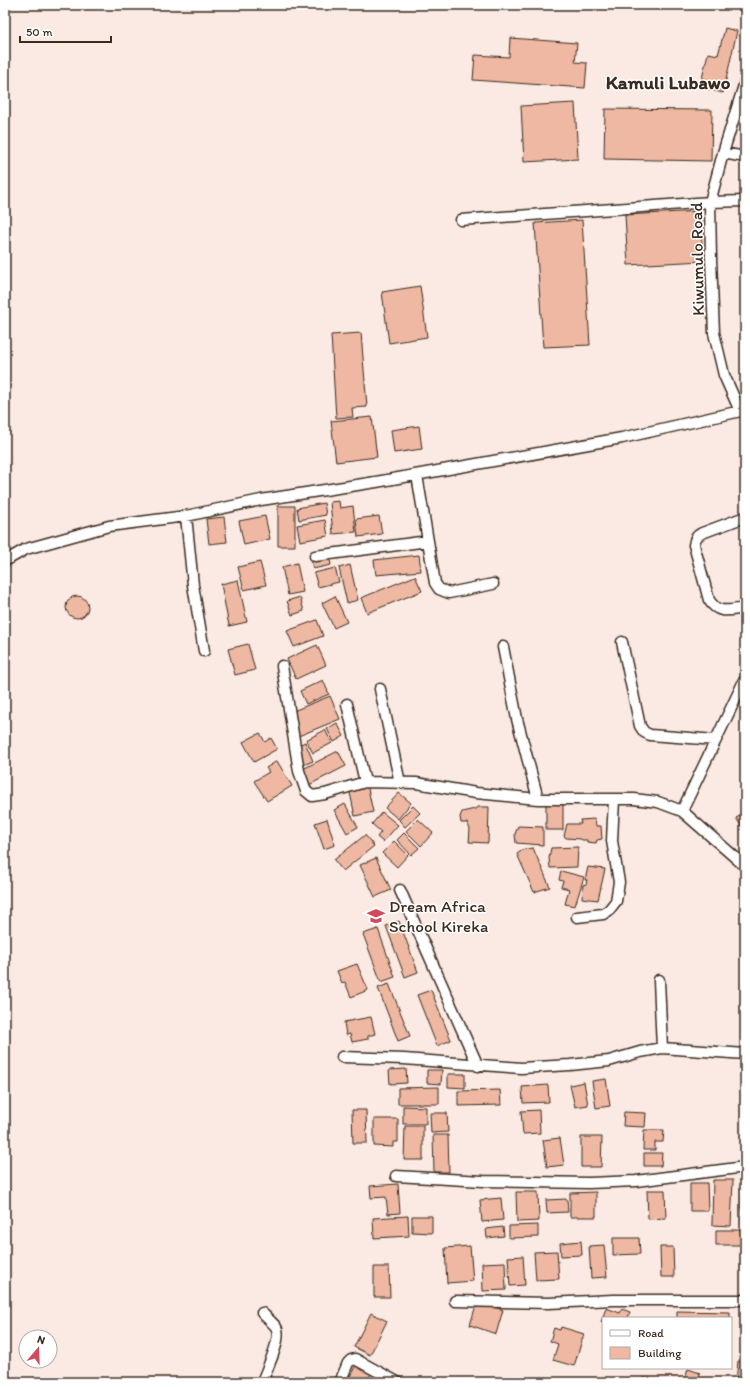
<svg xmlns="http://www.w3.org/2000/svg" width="750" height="1387" font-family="Itim,sans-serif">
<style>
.building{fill:#eeb8a2;stroke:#3b2a1e}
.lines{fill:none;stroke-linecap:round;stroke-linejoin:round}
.street-casing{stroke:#3b2a1e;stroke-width:13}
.street{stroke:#fff;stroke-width:10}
.labels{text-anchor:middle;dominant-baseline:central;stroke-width:3;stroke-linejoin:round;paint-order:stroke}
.street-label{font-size:17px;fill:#3b2a1e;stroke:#fff}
.poi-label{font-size:17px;fill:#3b2a1e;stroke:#fff;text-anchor:start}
.quarter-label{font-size:19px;font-weight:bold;fill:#3b2a1e;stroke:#fff}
</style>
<rect width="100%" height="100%" fill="#faeae3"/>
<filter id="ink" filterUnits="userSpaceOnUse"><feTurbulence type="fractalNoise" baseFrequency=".025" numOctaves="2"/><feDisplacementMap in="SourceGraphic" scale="8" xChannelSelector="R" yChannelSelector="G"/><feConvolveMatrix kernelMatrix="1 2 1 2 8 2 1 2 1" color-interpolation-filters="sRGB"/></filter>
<g filter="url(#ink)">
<path class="building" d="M725,28L737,31L723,93L700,87L708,53L718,55Z
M510,38L577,43L575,62L587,63L585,88L473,80L475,55L509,57Z
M575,103L578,159L524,162L521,106Z
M605,109L712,110L711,161L604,159Z
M700,211L703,261L628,265L625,215Z
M582,220L590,345L543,347L535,223Z
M420,286L427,337L389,343L382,292Z
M361,333L367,407L352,408L353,417L336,418L331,335Z
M372,417L377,457L336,462L331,421Z
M419,426L422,449L394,453L391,430Z
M339,501L340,508L353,506L356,532L333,534L330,502Z
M324,503L326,515L299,520L297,508Z
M278,506H295V546H278Z
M265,516L270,539L244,545L239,521Z
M379,516L382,534L358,537L356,519Z
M224,517L227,542L209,544L206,519Z
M325,520L328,536L300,541L297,525Z
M329,555L331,565L313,569L311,560Z
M419,555L421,571L376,575L374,560Z
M260,562L266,585L244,590L238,567Z
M297,563L303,592L288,595L282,567Z
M350,565L358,600L347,603L339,568Z
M335,568L339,582L318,587L314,573Z
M415,576L422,591L367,613L361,598Z
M238,580L247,622L229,626L221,584Z
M66 607a11 11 0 1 1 22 0a11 11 0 1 1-22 0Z
M335,596L347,622L334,628L322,603Z
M300,597L304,611L292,615L287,601Z
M317,620L323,636L294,647L287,631Z
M248,644L255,670L235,675L228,649Z
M317,645L326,665L296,679L287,659Z
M323,680L329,694L306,704L300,691Z
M330,696L340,719L296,737L286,714Z
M337,723L344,736L334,742L327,729Z
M325,730L332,743L313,753L306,740Z
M260,733L265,742L271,738L277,749L254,762L243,742Z
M305,742L313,761L301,766L292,748Z
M338,751L346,766L309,785L301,770Z
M277,761L292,786L267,801L254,781L269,772L266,768Z
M367,784L373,812L355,816L349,788Z
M399,793L411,803L398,819L385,808Z
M546,802H563V830H546Z
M345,804L358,827L347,833L334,810Z
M413,806L420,813L405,827L399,820Z
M477,807H489L488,843L469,842L470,829L467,823H461L460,817L462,812L475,809Z
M382,812L398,825L383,842L377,837L381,832L372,824Z
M745,813V825L742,827L736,818Z
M327,819L335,845L324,849L315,823Z
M418,819L433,833L421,846L406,831Z
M595,819L596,826H601L602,839L597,840L596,843L587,842V840H582L581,839L566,838L564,836L567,824H581L580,820Z
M518,826L543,827V845L516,843L515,834Z
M404,833L419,848L411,855L397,840Z
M365,835L374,846L343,871L334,860Z
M394,841L408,855L397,867L382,853Z
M578,847L577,867L550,868L549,858L551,848Z
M533,848L550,887L534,892L517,854L524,849Z
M376,858L391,890L375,897L360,865Z
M588,867L605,869L598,900L582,898L583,885L586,884L587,880H585Z
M561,871L584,877L575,906L565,904L569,889L561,887L563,881L559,880Z
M399,921L418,972L405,977L386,926Z
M378,929L395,977L381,982L363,934Z
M357,964L368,990L351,997L345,982L342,983L337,971Z
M389,984L410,1036L398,1041L378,988Z
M431,990L451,1040L437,1046L417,995Z
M371,1017L375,1034L368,1036V1039L352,1042L350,1034L346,1035L344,1022Z
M406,1069L407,1083L390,1084L389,1070Z
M427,1070H442L441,1084L427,1083Z
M448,1074H465V1088L448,1087Z
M606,1079L610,1106L596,1108L592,1081Z
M584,1082L588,1105L575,1107L570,1085Z
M548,1085L549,1102L523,1103L522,1087Z
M439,1087V1104H398V1088Z
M500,1090L501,1105L458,1106V1091Z
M403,1106L426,1107V1124H403Z
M352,1110H366L367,1143H353Z
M539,1110L540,1133L523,1134L521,1111Z
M624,1112L646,1113L645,1127L623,1126Z
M430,1113H447L448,1132L431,1133Z
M374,1119H398V1142H393V1147L374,1146Z
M405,1126H423V1160H404Z
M644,1130H664L663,1142H655V1150H643Z
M433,1135H448L449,1172H434Z
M581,1137H602L601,1167H581Z
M560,1138L564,1165L547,1167L543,1140Z
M644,1153H662L661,1166H644Z
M713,1180H733L731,1226L712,1225Z
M690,1183H707L708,1211H690Z
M398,1184L400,1213L388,1214L386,1197L371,1198L370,1186Z
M647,1190H665L666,1218L648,1219Z
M516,1192H538L539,1221L517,1222Z
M596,1192V1217H570V1193Z
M742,1196H745V1220H742Z
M501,1198L503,1220L482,1222L480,1200Z
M567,1199L568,1212L547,1213L546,1200Z
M408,1216L409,1236L374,1238L373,1218Z
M412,1216H432V1233L412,1232Z
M538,1225V1237L509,1238V1226Z
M503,1227L504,1236L487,1238L486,1229Z
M716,1230H745V1245H716Z
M613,1238H639L640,1254L613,1255Z
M581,1241L582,1255L561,1256L560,1243Z
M604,1245L607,1277L591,1278L589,1246Z
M470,1246L473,1281L447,1283L445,1248Z
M660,1247H673L674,1277H661Z
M557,1251L559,1279L536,1280L534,1252Z
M523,1256L525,1285L510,1286L508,1257Z
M505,1262L506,1290L483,1291L482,1263Z
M374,1267H389L390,1297H374Z
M477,1302L503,1310L496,1334L470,1325Z
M606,1308L620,1313L622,1309L630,1312L628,1318H603V1322H601Z
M677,1311L730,1312V1318H677Z
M371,1313L387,1321L370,1355L354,1347Z
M561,1327L584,1334L574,1366L553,1360L558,1344L550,1341L554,1328L560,1330Z
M738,1361L745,1362V1382H736Z
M357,1363L373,1369L367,1382H347Z
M688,1369L700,1373L698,1382H684Z
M643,1378L669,1381V1382H643Z"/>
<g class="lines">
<g class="street-casing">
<path id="street" d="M723,153L745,157
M461,220L710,202L745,201
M740,411L724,375L714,333L711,259L710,202L723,153L745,82
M417,475L435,583L439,589L449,593L493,584
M186,516L193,585L204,651
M745,517L702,533C696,536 695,539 694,545L709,600C718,615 730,610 745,608
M315,556L428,541
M5,561L26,549L109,526L186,516L261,500L376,482L622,438L745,410
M622,642L640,726L644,732L650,735L716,740
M503,647L517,719L538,799
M282,666L299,771L306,791L312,796L325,794L365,782L416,783L476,793L538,799H634L658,802L682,811L745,866
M380,689L400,783
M347,704L365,782
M682,811L744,681
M400,890L478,1066
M577,917L603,914L609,910L616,901L619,882L612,841L614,799
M659,980L662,1048
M342,1057L404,1059L521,1068L570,1065L609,1061L640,1052L662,1048L745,1054
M396,1176L483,1181L589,1183L636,1181L745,1167
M455,1301L548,1303L613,1300H745
M262,1382C266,1370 283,1338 276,1327C272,1322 266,1317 262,1313
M340,1382L348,1363L351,1360L355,1359L397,1382"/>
</g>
<use href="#street" class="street"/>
</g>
</g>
<defs>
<g id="school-bare" transform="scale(1.38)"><path d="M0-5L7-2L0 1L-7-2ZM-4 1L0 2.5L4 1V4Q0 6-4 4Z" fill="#d1495b" stroke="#fff" stroke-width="2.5" paint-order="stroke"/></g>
</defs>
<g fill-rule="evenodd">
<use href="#school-bare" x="376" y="916"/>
</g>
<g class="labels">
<g class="street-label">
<text transform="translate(697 259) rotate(-91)">Kiwumulo Road</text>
</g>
<g class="poi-label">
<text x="389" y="906">Dream Africa<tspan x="389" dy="20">School Kireka</tspan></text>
</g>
<g class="quarter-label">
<text x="668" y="82">Kamuli Lubawo</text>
</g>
</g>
<rect width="750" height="1387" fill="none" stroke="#fff" stroke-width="20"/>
<rect x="10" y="10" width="730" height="1367" fill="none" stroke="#3b2a1e" stroke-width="1.5" filter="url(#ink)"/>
<rect x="602" y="1317" width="130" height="52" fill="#ffffff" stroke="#b1aaa5"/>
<rect x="610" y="1330" width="20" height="6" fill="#ffffff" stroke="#b1aaa5"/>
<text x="638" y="1337" font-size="12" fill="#3b2a1e">Road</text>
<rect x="610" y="1347" width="20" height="12" fill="#eeb8a2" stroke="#b1aaa5"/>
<text x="638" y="1357" font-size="12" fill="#3b2a1e">Building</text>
<g transform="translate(38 1349) rotate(19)"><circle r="19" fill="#ffffff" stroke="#b1aaa5"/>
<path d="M0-3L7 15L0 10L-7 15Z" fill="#d1495b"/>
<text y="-6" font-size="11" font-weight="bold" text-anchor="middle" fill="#3b2a1e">N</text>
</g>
<path d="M20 36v6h91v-6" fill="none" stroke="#3b2a1e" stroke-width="2"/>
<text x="26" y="36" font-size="12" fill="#3b2a1e" stroke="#ffffff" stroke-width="3" paint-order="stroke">50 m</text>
</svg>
